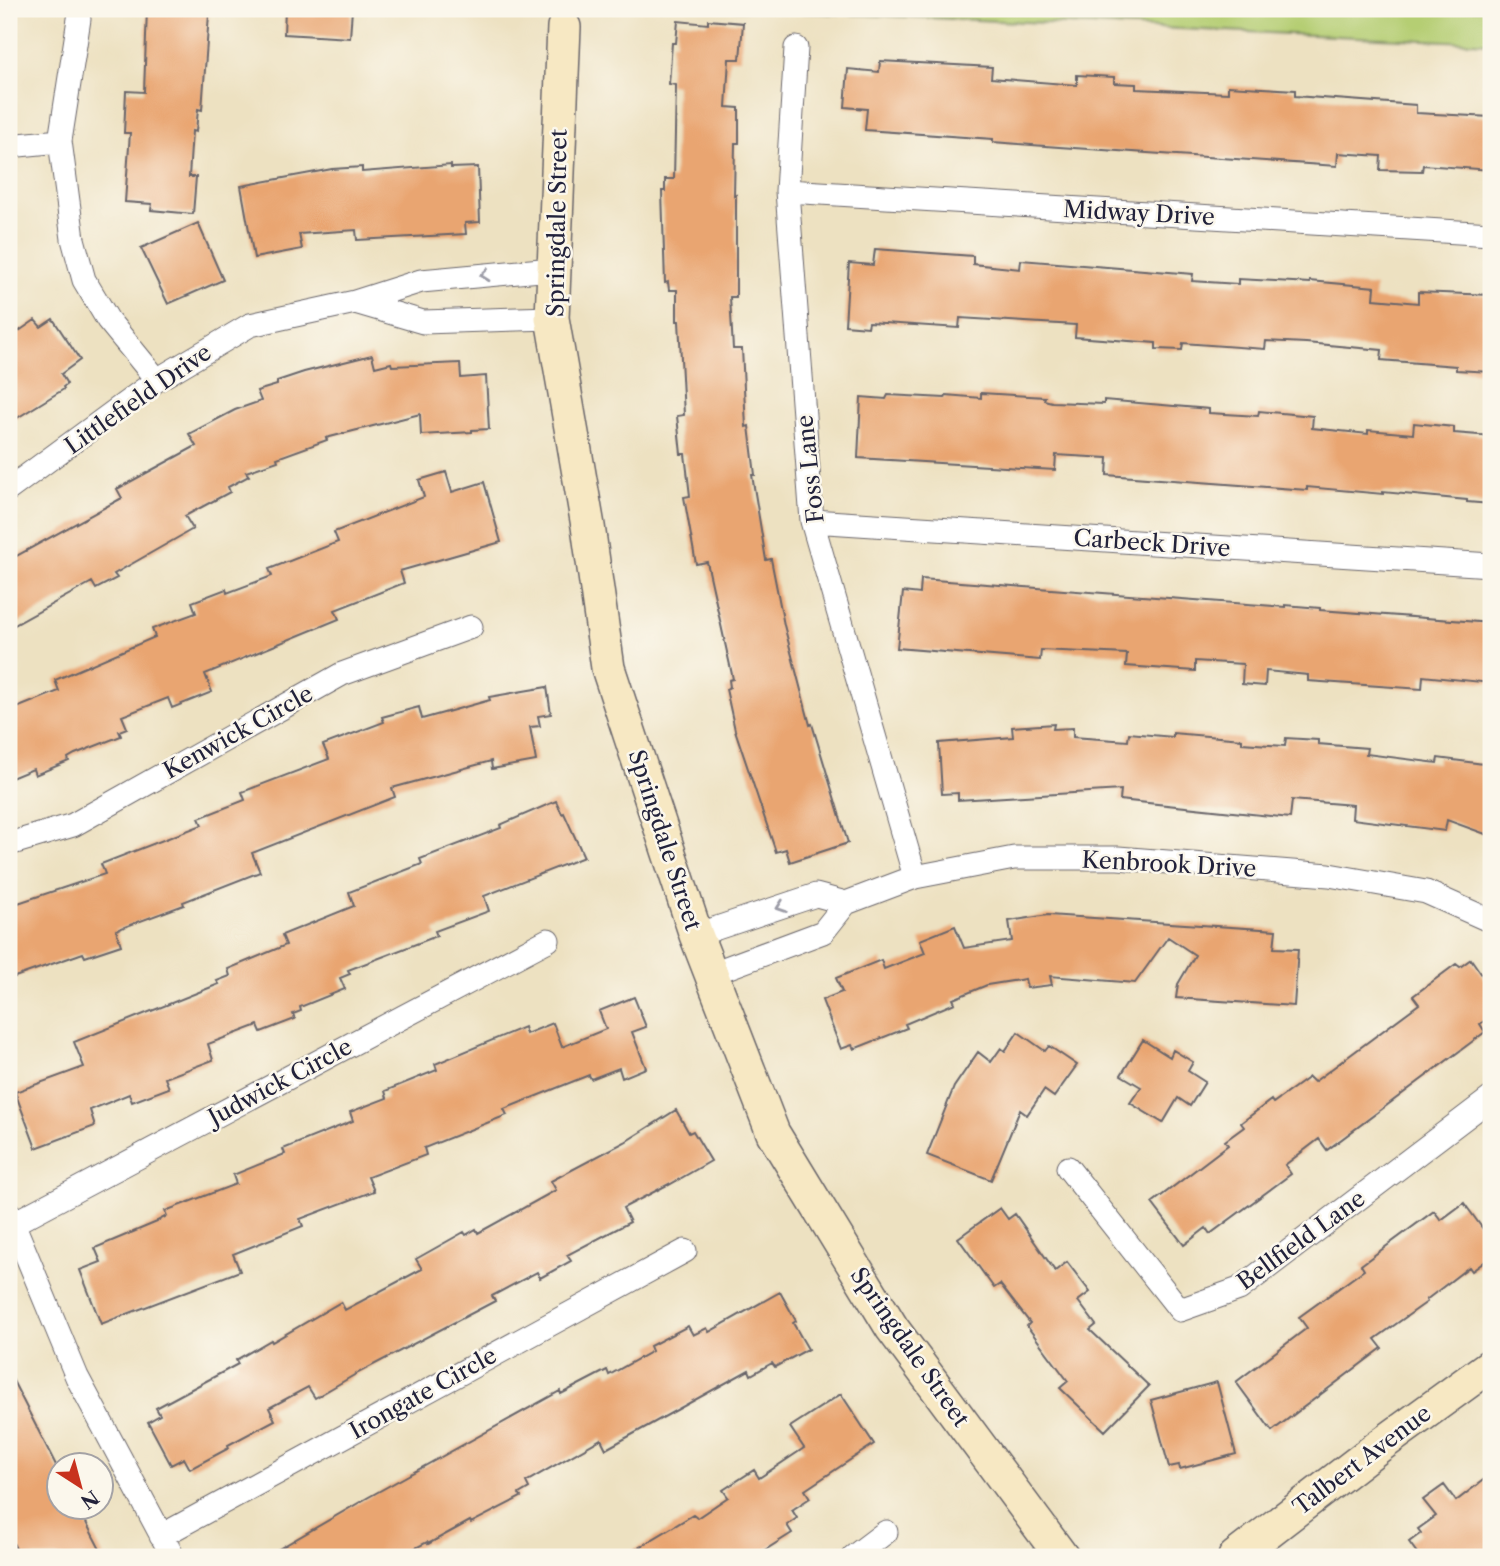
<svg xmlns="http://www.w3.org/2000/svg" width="1500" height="1566" font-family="'Libre Caslon Text',serif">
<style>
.green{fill:#b5ce73;stroke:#6c7857;stroke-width:2}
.building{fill:#e9a571}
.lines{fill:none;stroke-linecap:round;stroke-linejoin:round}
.street-casing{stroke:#69656a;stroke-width:25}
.secondary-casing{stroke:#69656a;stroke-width:36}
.street{stroke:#fff;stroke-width:23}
.secondary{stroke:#f7e8c3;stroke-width:33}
.oneway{stroke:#9c9ca7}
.labels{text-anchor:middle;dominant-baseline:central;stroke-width:5;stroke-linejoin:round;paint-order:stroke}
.street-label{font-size:23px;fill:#22223b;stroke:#fbf7ec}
</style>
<rect width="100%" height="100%" fill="#fbf7ec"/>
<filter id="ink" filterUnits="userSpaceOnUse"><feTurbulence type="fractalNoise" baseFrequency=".0143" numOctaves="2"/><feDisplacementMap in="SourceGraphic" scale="14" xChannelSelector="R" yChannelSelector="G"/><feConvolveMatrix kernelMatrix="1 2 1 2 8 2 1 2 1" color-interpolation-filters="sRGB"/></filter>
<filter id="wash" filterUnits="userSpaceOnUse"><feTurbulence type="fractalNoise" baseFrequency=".00686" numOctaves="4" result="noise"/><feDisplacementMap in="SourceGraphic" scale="28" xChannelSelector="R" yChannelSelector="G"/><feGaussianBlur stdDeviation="1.57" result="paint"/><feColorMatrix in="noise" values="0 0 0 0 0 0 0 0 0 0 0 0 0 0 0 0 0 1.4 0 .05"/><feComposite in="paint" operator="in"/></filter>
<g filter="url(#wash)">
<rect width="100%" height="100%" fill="#ede1c1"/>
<path class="green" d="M732,9H1491V43Z"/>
<g id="blocks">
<path class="building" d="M147,9H198L197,13L209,14L202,110L198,109L196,132L192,131L189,177H196L193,214L151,210L152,204L125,202L130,133H124L126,91L144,92Z
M285,9H352L350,38L284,34Z
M708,20L743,23L740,59H729L726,107L739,108V143H735L734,196L736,195V297H730L733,349H742L746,427L749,426L755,475H752L766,560L771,559L784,625L810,725L812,724L848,843L790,862L786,849L776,852L735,730L726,689L730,687L729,680L733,679L707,562L696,564L684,497L690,496L685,454H681L677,416L684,415L679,321H677V290H669L668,282L665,283L662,191H665V179H674L676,85L669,84L672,43H676L678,21L708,24Z
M880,61L992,67L991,78L1077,85V75L1114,77V83L1136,84V89L1228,93V86L1295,90V96L1416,105V113L1491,117V170L1423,165L1422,171L1380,170L1381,156L1338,153L1337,166L1059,147L993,142V139L865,130L867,109L845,107L848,69L879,72Z
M451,165V168L478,167L480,222L465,223L466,234L357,240L356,230L299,234L302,249L254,258L241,186L332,169L362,167V172Z
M198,223L223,280L168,304L141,248Z
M875,249L973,256V264L1020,269L1021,260L1193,274L1192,281L1238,284V279L1310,283V281L1375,287L1374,299L1418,303V292L1491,295V372L1456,370V366L1381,360L1382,350L1306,343L1266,341L1265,349L1183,343L1182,350L1156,349V343L1075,337L1076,325L960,318L959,328L869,322L868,327L845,325L849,263L873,265Z
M53,319L80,360L61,374L67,384L63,387L64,389L9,423V338L35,320L41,327Z
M372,355L375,367L391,363L392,366L460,363L461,378L486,376L489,429L472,430V432L421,435L420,414L326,438L327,440L277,458L278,461L246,472L249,476L228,487L230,492L185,516L193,529L114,574L117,578L96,589L92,582L9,628V560L122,498L117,489L196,446L189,434L235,410L261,401L257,391L277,385V381L304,372Z
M981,393L1045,397L1044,400L1052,402L1104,404V400L1209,409V413L1258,416L1259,411L1313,416L1312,428L1368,434V430L1413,434L1414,423L1454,427V433L1491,436V504L1467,502V500L1383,492V494L1307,487V490L1107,475L1108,458L1056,455L1055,470L858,458L861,397L886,399L888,395L945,398L946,395L981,398Z
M446,472L452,492L484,482L501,542L400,571L404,583L335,610L339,619L205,674L212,692L172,708L168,698L122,716L127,728L119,731L121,736L75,754L68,758L69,761L35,775L33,769L9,779V711L59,691L55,680L155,637L152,629L196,613L192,602L226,589L227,593L272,576L269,569L338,542L334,532L424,497L419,480Z
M921,579L1285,607V605L1320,608V610L1491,623V683L1423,676L1422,689L1308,681V675L1266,671L1265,686L1242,684L1243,664L1195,661V671L1126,666L1127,654L1041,650L1040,660L897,648L903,592L920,594Z
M547,687L551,714L538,716L540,726L530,727L536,761L492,769L491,761L392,788L395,797L252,853L260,872L183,902L184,905L116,930L121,945L85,957L83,953L9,979V906L105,874L101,864L202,825L199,818L245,800L242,792L329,759L323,745L384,722L382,717L419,707L422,719L490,700L489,697Z
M1054,724L1053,729L1073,728V737L1128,741L1129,733L1173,737V733L1242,739V743L1285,746L1286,738L1318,740V744L1367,748L1366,754L1437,763L1438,758L1491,765V836L1447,820L1445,831L1352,819L1353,805L1292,800L1290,818L1120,800L1121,790L958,800V793L942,794L939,743L1013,737L1012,727Z
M556,801L562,814L564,813L584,857L484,896L489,911L435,931L437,936L348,970L350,974L340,978L345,989L300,1007L301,1011L293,1014L295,1019L261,1032L258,1025L208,1044L213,1060L165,1078L169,1088L132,1102L129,1094L90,1110L95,1126L36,1148L15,1092L84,1067L74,1042L219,984L217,981L230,976L228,969L286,945L282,935L354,906L349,892L422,864L420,859L501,828L500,825Z
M1048,915L1276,930L1274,948L1298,949L1294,1006L1176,998L1178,984L1195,955L1168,937L1135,983L1050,976L1052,985L1027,988L1025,979L987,985L953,999L955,1003L905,1024L907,1028L854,1049L852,1045L841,1049L822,1000L842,992L836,978L881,960L884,969L925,953L920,940L955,926L964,948L1012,941L1009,921Z
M1471,959L1491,988V1016L1480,1024L1485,1032L1327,1150L1319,1139L1285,1165L1291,1174L1210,1234L1206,1228L1184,1245L1152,1203L1228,1145L1225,1141L1244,1127L1241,1123L1271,1100L1273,1103L1309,1077L1314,1082L1419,1004L1413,996L1456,964L1460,967Z
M634,997L646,1027L632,1032L646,1068L622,1078L619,1068L591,1079L589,1075L504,1109L507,1115L424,1148L426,1155L368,1177L374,1191L300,1219L303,1226L233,1254L240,1271L101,1324L80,1270L101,1262L95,1248L157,1222V1221L167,1216L165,1211L236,1184L233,1175L285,1154L283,1149L353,1121L350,1112L387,1098L385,1091L437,1070L435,1064L524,1027L526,1034L553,1023L562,1047L606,1029L599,1011Z
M1018,1032L1045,1051L1049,1046L1077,1065L1054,1097L1044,1090L1027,1115L1020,1110L991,1180L927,1155L954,1087L978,1052L991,1062L1001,1048L1005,1051Z
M1143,1040L1170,1057L1173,1050L1193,1062L1188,1071L1205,1082L1190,1106L1178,1098L1163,1123L1130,1103L1141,1087L1121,1075Z
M676,1110L689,1133L693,1131L711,1161L669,1185V1184L623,1208L630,1222L567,1255L571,1261L540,1278L537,1272L492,1296L495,1301L356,1374L315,1398L308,1387L269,1408L275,1420L228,1445L229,1448L190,1469L184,1458L171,1465L148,1422L160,1415L156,1408L238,1364L236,1360L271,1340L272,1342L341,1302L345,1310L422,1269L416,1259L464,1232L466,1235L476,1229L478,1233L556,1190L551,1181L625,1142Z
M1464,1203L1491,1240V1257L1472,1271L1469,1267L1426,1300L1427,1302L1375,1339L1382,1348L1272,1431L1236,1382L1307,1328L1299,1317L1364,1270L1361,1265L1434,1211L1441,1220Z
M1000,1208L1008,1219L1015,1214L1055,1271L1067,1262L1090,1292L1078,1301L1096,1325L1090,1330L1149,1386L1105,1431L1060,1388L1068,1381L1027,1326L1030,1323L1000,1284L994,1288L958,1238Z
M780,1292L796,1321L793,1323L808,1349L775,1367L772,1363L751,1375L749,1370L606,1449L601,1439L526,1482L529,1488L519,1494L521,1497L471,1523L470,1521L428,1544L427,1542L398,1557H265L367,1498L560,1391L561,1394L607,1370L609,1375L652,1351L650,1346L688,1326L693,1335L707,1328L709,1332Z
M9,1373L60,1473V1507H78L104,1557H20L9,1535Z
M1217,1382L1236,1454L1180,1469L1179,1465L1169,1467L1151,1400Z
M841,1394L874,1444L805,1490L810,1498L792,1510L797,1518L787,1525L792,1533L754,1557H623L693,1515L697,1518L728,1497L723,1490L754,1470L759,1478L804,1448L790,1427Z
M1491,1474V1557H1420L1409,1542L1421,1533L1418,1529L1436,1516L1423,1500L1444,1485L1456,1501Z"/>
</g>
</g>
<g filter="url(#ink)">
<use href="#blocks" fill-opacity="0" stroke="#69656a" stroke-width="2"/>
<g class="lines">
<g class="street-casing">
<path id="street" d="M79,19L60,141L73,239L84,280L108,320L157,380
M796,48L787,191L812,521L915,877
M9,146L60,141
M787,191L1491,234
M552,318L423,322L355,302L421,281L552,269
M9,489L157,380L250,325L355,302
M812,521L1491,565
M9,844L73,825L342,674L471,627
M696,935L816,895L846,903
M710,974L823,932L846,903L915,877L1014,858H1118L1329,875L1426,892L1491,921
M1068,1168L1180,1310L1239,1289L1491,1098
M9,1213L77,1377L173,1557
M12,1224L548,940
M161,1536L685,1251
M853,1557L886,1532"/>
</g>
<g class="secondary-casing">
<path id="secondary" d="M564,27L552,318L588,526L608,668L696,935L773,1133L892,1328L1062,1557
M1235,1557L1378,1447L1491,1365"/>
</g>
<use href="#street" class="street"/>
<use href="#secondary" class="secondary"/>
</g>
<defs><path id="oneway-chevron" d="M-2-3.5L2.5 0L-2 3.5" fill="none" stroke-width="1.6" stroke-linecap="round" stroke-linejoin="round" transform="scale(1.75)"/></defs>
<g class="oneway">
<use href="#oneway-chevron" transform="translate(485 275) rotate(175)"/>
<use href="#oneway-chevron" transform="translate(781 907) rotate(161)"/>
</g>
</g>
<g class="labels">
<g class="street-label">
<text transform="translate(1139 213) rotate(3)">Midway Drive</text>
<text transform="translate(557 223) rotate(-89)">Springdale Street</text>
<text transform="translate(138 399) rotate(-35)">Littlefield Drive</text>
<text transform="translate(810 469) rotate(-96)">Foss Lane</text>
<text transform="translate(1152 543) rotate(4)">Carbeck Drive</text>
<text transform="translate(238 732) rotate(-29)">Kenwick Circle</text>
<text transform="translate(665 840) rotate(72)">Springdale Street</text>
<text transform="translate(1169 864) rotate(3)">Kenbrook Drive</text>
<text transform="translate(280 1082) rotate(-28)">Judwick Circle</text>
<text transform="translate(1301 1240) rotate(-36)">Bellfield Lane</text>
<text transform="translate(910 1347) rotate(55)">Springdale Street</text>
<text transform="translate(423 1393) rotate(-29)">Irongate Circle</text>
<text transform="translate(1362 1460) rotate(-37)">Talbert Avenue</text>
</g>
</g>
<rect width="1500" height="1566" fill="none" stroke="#fbf7ec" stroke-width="35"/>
<g transform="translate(80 1486) rotate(144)"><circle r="33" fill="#fbf7ec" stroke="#a4a2a5" stroke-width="2"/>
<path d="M0-5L12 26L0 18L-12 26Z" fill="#c8321e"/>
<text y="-10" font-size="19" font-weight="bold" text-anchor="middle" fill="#22223b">N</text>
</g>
</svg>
